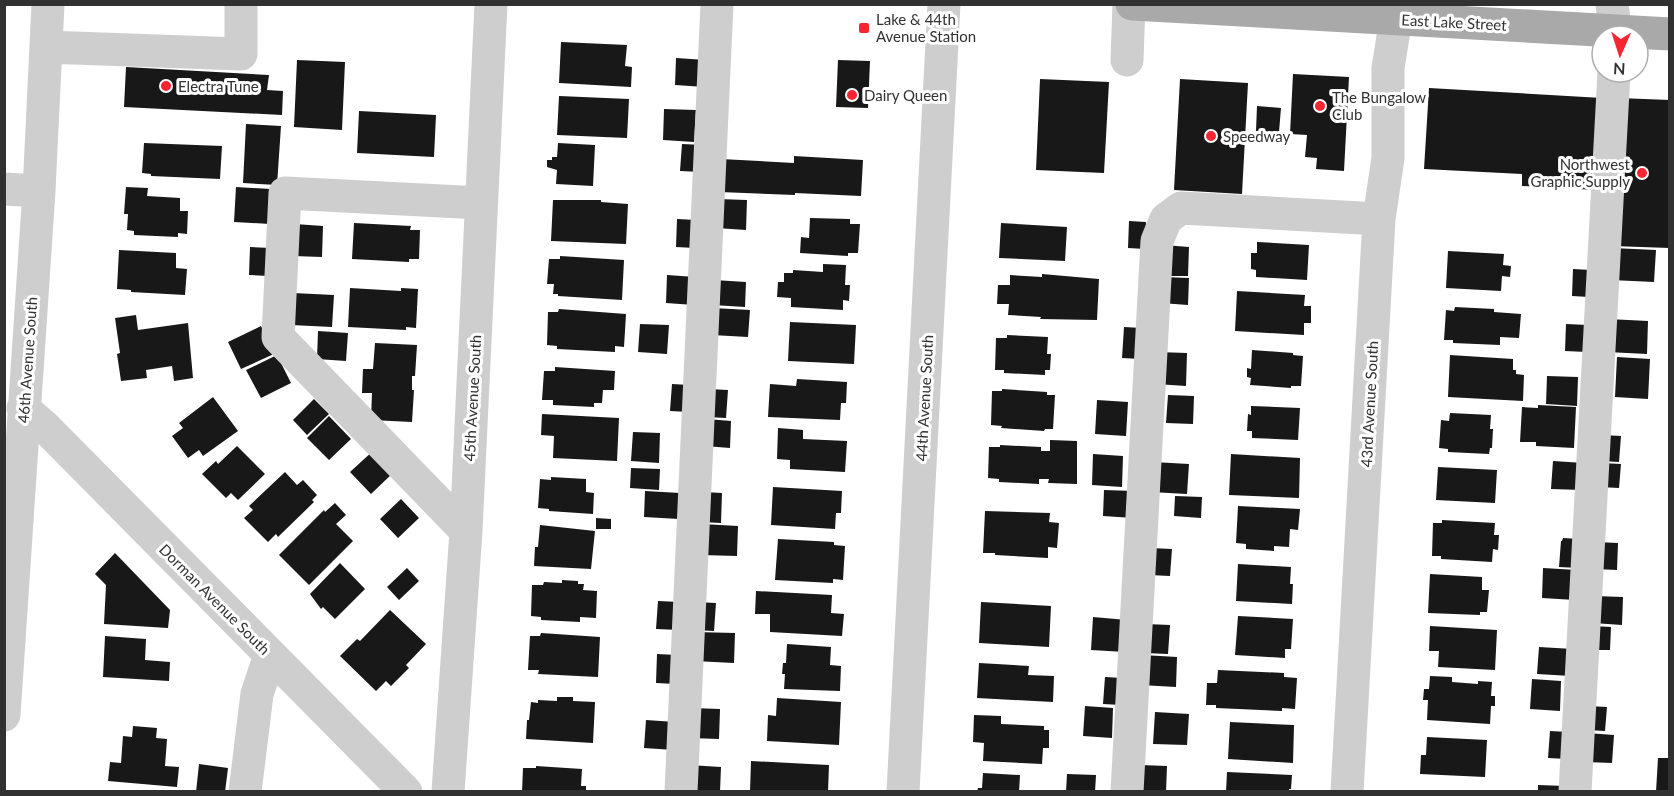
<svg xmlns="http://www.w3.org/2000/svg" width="1674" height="796" font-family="Lato,sans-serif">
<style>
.building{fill:#181818}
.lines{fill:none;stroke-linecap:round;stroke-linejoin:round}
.minor{stroke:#cecece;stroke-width:33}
.major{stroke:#a9a9a9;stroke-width:33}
.poi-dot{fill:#f72531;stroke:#fff;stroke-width:2}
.labels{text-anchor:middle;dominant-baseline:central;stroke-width:6;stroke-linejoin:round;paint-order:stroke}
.poi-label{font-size:15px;fill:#313131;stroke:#fff;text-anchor:start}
.street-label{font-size:15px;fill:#313131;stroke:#fff}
</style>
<rect width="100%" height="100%" fill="#fff"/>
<path class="building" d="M561,42L627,45L625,66L632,67L631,87L559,83Z
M676,58L706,60L705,87L675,85Z
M297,60L345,62L342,130L294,127Z
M838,60L870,61L868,108L836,107Z
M126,67L269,75L267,90L283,91L282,115L124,107Z
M1293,74L1349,77L1344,171L1316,169L1317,158L1305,157L1307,135L1290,134Z
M1040,79L1109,82L1104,173L1036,170Z
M1180,79L1248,83L1242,194L1174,190Z
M1429,88L1602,98L1597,190L1522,186V174L1424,169Z
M559,96L629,99L627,138L557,135Z
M1618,98L1670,100V248L1612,246Z
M1257,106L1281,108L1279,132L1256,131Z
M664,109L696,110L694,142L663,140Z
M359,111L436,115L434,157L357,153Z
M246,124L281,126L277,185L243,183Z
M144,143L222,146L220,179L151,176V174L142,173Z
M558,143L595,145L593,186L556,184L557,170L547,167V160H552V157H557Z
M682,144L703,145L701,172L680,171Z
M794,156L863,160L861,196L795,193V195L719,192L721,159L794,163Z
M126,187L148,188L147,196L180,198V211H188L187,234L178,233V237L134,235V231L127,230L128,214H124Z
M236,187L271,189L270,224L234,222Z
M718,199L747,200L746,230L716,228Z
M553,200H601V202L628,204L626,244L551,241Z
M810,218L850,219V224H860L858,253H848V256L800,253L801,237L809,238Z
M677,219L697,220L695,248L676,247Z
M1129,221L1146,222L1145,249L1128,248Z
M354,223L411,226L410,230H420L419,259H409V262L352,259Z
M1001,223L1067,227L1065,261L999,258Z
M295,224L323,226L322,257L293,256Z
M1257,242L1309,245L1307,280L1256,277V270L1251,269V253H1257Z
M1164,245L1189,247L1188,276H1163Z
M250,247L271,248L269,276L249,275Z
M1612,248L1656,250L1654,282L1611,280Z
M119,250L176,253V268L187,269L185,295L131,292V290L117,289Z
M1448,251L1504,254L1503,265L1511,266L1510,277L1502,276L1501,291L1446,288Z
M560,256L624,260L622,300L558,296V294H553L554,284H547L549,259H560Z
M823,264L846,265L845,285H850L849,301L843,300V310L791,307V298L777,297L778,282H784V273H793V270L823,272Z
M1573,269L1591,270L1589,297L1572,296Z
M1042,274L1099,279L1097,320L1040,319L1041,317L1008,315L1009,304H997L998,285H1010V275L1042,277Z
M667,275L695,277L694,305L666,303Z
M1163,277L1189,278L1188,305L1161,303Z
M714,280L746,282L745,307L713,305Z
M350,288L401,291V288L418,289L416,328L406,327V330L348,327Z
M1237,291L1305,295L1304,306H1311V323H1304V335L1235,331Z
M293,293L334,295L332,327L291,325Z
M1455,307L1494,309V312L1521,314L1519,338L1500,337V345L1453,343V340H1444L1446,310L1454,311Z
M713,308L750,310L748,337L712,335Z
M559,309L626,314L624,347L615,346V352L557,349V346L547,345L548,312H558Z
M136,315L138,330L188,323L193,378L174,381L172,366L146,370L147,378L121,381L117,354L120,353L115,318Z
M1608,319L1648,321L1647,354L1607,352Z
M790,322L856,325L854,364L788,361Z
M640,324L669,325L667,354L638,352Z
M1566,324L1588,325L1587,352L1565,351Z
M261,326L274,354L241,369L228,342Z
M1124,327L1142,328L1140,359L1122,358Z
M318,331L348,333L346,361L317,359Z
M1007,335L1048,337L1047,354H1051L1050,370H1045V375L1004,373V370H995L996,338H1007Z
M375,343L417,345L415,376H412V390H414L412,422L371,420L372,393H362L363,369H373Z
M1252,350L1293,353V355L1303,356L1301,386H1291V388L1250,385L1251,378L1247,377V368L1251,369Z
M1157,352L1187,353L1186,386L1156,384Z
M277,355L291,383L261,398L246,370Z
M1450,355L1513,359V370H1516V374L1524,375L1523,401L1448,397Z
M1617,357L1650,359L1648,399L1615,397Z
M555,367L615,371L614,390H603L602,403H594V407L553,405V400H542L544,371H555Z
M1547,376L1578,377L1577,406L1546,404Z
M797,379L847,382L846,403H841L840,420L768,417L770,384L796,386Z
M672,384L689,385V412L670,411Z
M709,389L728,390L726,418L707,417Z
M1002,389L1047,392V395H1055L1053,429H1045L1044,431L1001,428L1002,426L991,425L992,391H1002Z
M1168,395L1194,396L1193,424L1166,423Z
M213,397L238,431L203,456L199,450L188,458L172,436L183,428L179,423Z
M314,399L329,414L307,435L293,420Z
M1097,400L1128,402L1126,436L1095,434Z
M1538,405L1576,407L1574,448L1536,446V442H1520L1522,407L1538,408Z
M1251,406L1300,408L1298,440L1252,438V431H1247L1248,414L1251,415Z
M1450,413L1491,415L1490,429H1493L1492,448H1490L1489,454L1448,452V449L1439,448L1441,420L1449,421Z
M542,414L619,418L617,461L553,458L554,436L541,435Z
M329,416L351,439L329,460L307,438Z
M707,419L731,421L730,448L705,446Z
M778,428L803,430V439L847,441L845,472L790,469V460L777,459Z
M633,432L660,433L659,463L631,461Z
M1603,435L1621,436L1619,462L1601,461Z
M1050,440L1077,441V484L1048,483L1049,479H1039V484L999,482V479L988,478L989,447H1000V445L1041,447V451H1050Z
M237,446L265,474L238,500L231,493L226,498L202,474L216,461L218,464Z
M374,450L394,472L371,494L350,472Z
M1093,454L1123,456L1122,487L1092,485Z
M1231,454L1300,458L1299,498L1229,495Z
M1553,461L1584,463L1582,490L1551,489Z
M1153,462L1189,464L1187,494L1151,492Z
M1602,463L1621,464L1619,488L1600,487Z
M1438,467L1497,470L1495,503L1436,500Z
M631,468L660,469L659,490L630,488Z
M285,472L297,485L303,480L317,495L312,500L314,502L278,537L276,534L268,542L244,518L253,510L249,506Z
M551,477L586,479V492L594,493L593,514L549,511V509L538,508L540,479L551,480Z
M773,487L842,491L841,513H836L835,529L771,525Z
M1104,490L1134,491L1133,518L1103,516Z
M645,491L680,493L679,519L644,517Z
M703,492L722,493L721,523L702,522Z
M1175,496L1202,497L1201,518L1174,516Z
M401,499L419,518L398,538L380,519Z
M335,503L346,515L336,524L353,541L309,585L279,555L324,510L325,512Z
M1238,506L1300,509L1298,530L1290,529L1289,547L1274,546V551L1246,549V544L1236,543Z
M985,511L1050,513L1049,522L1059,523L1057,548L1048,547V558L995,555V553H983Z
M596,518L611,519V529H596Z
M1442,520L1495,523L1494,535H1499L1498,550L1493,549L1492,562L1441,559V556H1432L1433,523H1442Z
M702,524L738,526L737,556L701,555Z
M540,525L595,531L591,569L534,566L535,547H538Z
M1563,538L1579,539V568L1559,567L1561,541H1562Z
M778,539L834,542V545L845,546L843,580L833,579V583L775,580Z
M1596,542L1618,543L1617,570L1595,569Z
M1150,548L1172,549L1170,576L1149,575Z
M115,553L170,610L168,628L104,624L106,585L95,574Z
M340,563L365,589L335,619L323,607L321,609L310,594Z
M1238,564L1291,567L1290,584H1293L1292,604L1236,601Z
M407,568L419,581L399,600L387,587Z
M1543,568L1577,570L1575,600L1542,598Z
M1430,574L1482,577V590H1489L1487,612H1480V615L1428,613Z
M562,580L578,581V584H584L583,590L597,591L596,618L580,617V622L541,620V617L531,616L532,585H543L544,582L562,583Z
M756,591L832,595L831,613L844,614L842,636L770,632V614H755Z
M1594,596L1623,597L1622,625L1593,623Z
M658,601L680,602L679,630L656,629Z
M696,602L716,603L714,631L695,630Z
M981,602L1051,606L1049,647L979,643Z
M390,610L426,644L406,665L409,668L391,686L386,681L376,691L340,656L357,639L360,641Z
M1238,616L1293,619L1291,649H1285V658L1235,655Z
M1093,617L1127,620L1125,652L1091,650Z
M1146,624L1170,625L1168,654L1145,653Z
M1430,626L1497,630L1495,670L1438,667L1439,651H1429Z
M1593,626L1611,627L1610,650H1591Z
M695,632L735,633L734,663L694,661Z
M541,633L600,637L598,677L538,674L539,670H528L530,636H540Z
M105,636L146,639L145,660L170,662L169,681L103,677Z
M787,644L831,647L830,665L841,666L840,691L784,689L785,674H782L783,663H786Z
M1539,647L1573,649L1571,676L1537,674Z
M657,654L677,655L676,684L656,683Z
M1143,655L1177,657L1176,687L1141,685Z
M979,663L1029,666L1028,675L1054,676L1053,702L977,698Z
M1218,670L1284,673V677L1297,678L1295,709L1282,708V711L1216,708V705H1206L1207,683H1217Z
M1430,676L1452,677V682L1478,684V681L1492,682L1491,696H1495V706H1491L1490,724L1427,720L1428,700H1423L1424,689H1429Z
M1105,677L1122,678L1121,705L1103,704Z
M1532,679L1561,681L1560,711L1530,709Z
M557,697H573V701L595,702L593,743L526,739L527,720H529L531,702L538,703V700L557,701Z
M777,698L841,702L839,745L767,741L768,715L776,716Z
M1085,706L1113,708L1112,738L1083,736Z
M1588,706L1607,707L1605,731L1587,730Z
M692,708L720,709L719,739L690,738Z
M1155,712L1189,714L1187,745L1153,744Z
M974,715L1001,716V724L1044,726V730H1049V748H1043L1042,764L983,761L984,743L973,742Z
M646,720L675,722L674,750L644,748Z
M1230,722L1294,725L1293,763L1228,759Z
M133,726L157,728L156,738L167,739L165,766L179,767L177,787L108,781L110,762L121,763L123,736L132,737Z
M1550,731L1569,732L1567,759L1548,758Z
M1587,733L1614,735L1612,763L1586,762Z
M1427,737L1487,740L1485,777L1420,774L1421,755H1426Z
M1658,758H1670V792H1656Z
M751,761L829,765L828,792H750Z
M199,764L228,768L225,792H196Z
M689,765L721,767L720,792H687Z
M1140,765L1167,766L1166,792H1139Z
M536,766L582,769L581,786H586V792H522L523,768H536Z
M1227,772L1292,775L1291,789H1289V792H1226Z
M983,773L1020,775L1019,792H977L978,788H982Z
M1067,774L1096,775L1095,792H1066Z
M1538,785L1565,786V792H1538Z"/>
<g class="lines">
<path class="minor" d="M1612,4L1616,36
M46,47L241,54V4
M1127,60L1129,4
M4,189L39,191
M23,408L46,428L406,792
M466,531L278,337L285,193L481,203
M4,715L39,191L48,4
M245,792L257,694L270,655
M448,792L466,531L491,4
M681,792L717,4
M903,792L944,4
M1127,792L1157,241L1166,219L1181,208L1379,219
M1347,792L1379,219L1388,158V68L1396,18
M1575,792L1614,72"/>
<path class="major" d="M1132,4L1670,34"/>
</g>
<g class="poi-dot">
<rect x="858" y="22" width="12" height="12" rx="3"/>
<circle cx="166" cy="86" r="6"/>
<circle cx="852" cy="95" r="6"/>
<circle cx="1320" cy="106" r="6"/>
<circle cx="1211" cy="136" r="6"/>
<circle cx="1642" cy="173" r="6"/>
</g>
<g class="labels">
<g class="poi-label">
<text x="876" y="19">Lake &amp; 44th<tspan x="876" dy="17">Avenue Station</tspan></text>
<text x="178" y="86">Electra Tune</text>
<text x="864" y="95">Dairy Queen</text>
<text x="1332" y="97">The Bungalow<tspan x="1332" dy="17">Club</tspan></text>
<text x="1223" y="136">Speedway</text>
<text x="1630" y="164" text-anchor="end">Northwest<tspan x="1630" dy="17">Graphic Supply</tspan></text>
</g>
<g class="street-label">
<text transform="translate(1454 22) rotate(3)">East Lake Street</text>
<text transform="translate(27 360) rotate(-86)">46th Avenue South</text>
<text transform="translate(472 398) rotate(-87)">45th Avenue South</text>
<text transform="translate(924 398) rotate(-87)">44th Avenue South</text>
<text transform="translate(1369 404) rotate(-87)">43rd Avenue South</text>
<text transform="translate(215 599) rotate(45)">Dorman Avenue South</text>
</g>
</g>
<rect width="1674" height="796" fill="none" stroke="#313131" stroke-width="12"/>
<g transform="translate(1620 54) rotate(183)"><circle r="28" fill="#ffffff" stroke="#adadad" stroke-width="1.5"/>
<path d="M0-4.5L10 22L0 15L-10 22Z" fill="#f72531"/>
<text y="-9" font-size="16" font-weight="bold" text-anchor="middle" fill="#313131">N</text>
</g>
</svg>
